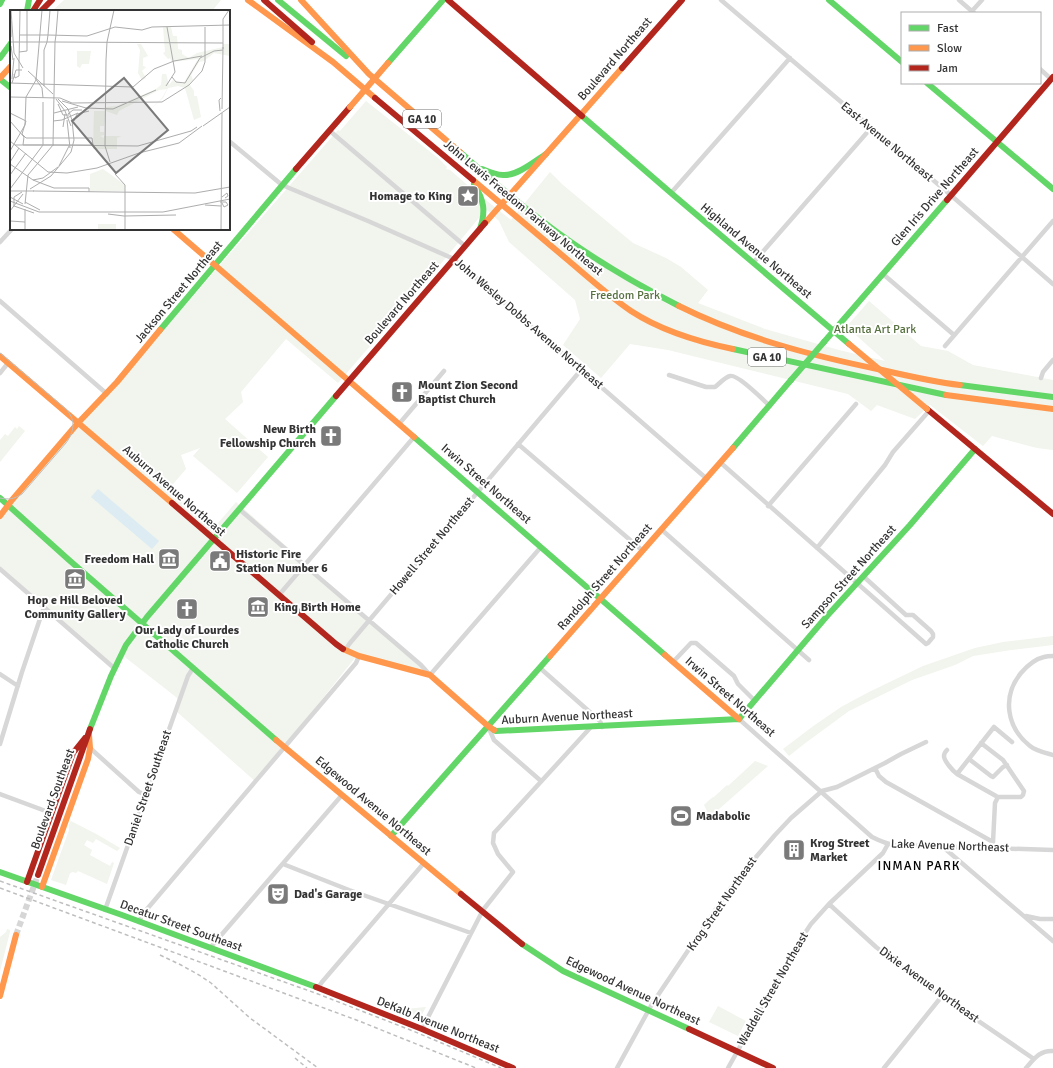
<svg xmlns="http://www.w3.org/2000/svg" width="1053" height="1068" font-family="Signika,sans-serif">
<style>
.green{fill:#f1f5ed}
.water{fill:#ddebf3}
.lines{fill:none;stroke-linecap:round;stroke-linejoin:round}
.secondary-tunnel{stroke:#d6d6d6;stroke-width:6;stroke-dasharray:6 3;stroke-linecap:butt}
.street{stroke:#d7d7d7;stroke-width:4.5}
.fast{stroke:#63d668;stroke-width:6}
.slow{stroke:#ff974d;stroke-width:6}
.jam{stroke:#b3261e;stroke-width:6}
.tram{stroke:#bebebe;stroke-width:1}
.rail{stroke:#bebebe;stroke-width:1.5;stroke-dasharray:4 3;stroke-linecap:butt}
.fast-bridge{stroke:#63d668;stroke-width:6}
.slow-bridge{stroke:#ff974d;stroke-width:6}
.jam-bridge{stroke:#b3261e;stroke-width:6}
.labels{text-anchor:middle;dominant-baseline:central;stroke-width:4;stroke-linejoin:round;paint-order:stroke}
.shield{fill:#fff;stroke:#707070;stroke-width:1}
.shield-label{font-size:11px;font-weight:bold;fill:#333}
.street-label{font-size:12px;fill:#333;stroke:#fff}
.poi-label{font-size:12px;font-weight:bold;fill:#333;stroke:#fff;text-anchor:start}
.park-label{font-size:12px;fill:#56703f;stroke:#fff}
.neighbourhood-label{font-size:13px;letter-spacing:1px;fill:#000;stroke:#fff}
.inset-road{fill:none;stroke:#adadad;stroke-width:1}
.view{fill:#7a7a7a;fill-opacity:0.15;stroke:#7a7a7a;stroke-width:2}
.inset-edge{fill:none;stroke:#333;stroke-width:2}
</style>
<rect width="100%" height="100%" fill="#fff"/>
<path class="green" d="M64,0H221L212,11H52Z
M366,101L438,158L447,167L446,169L450,170L472,189L511,220L550,172L563,185L633,243L666,258L681,267L708,290L698,303L765,329L839,350L885,361L848,328V325L869,301L921,346L948,351L973,365L1053,380V450L1037,448L992,436L983,446L930,405L915,419L877,405L871,411L848,394L668,350L630,344L601,378L563,345L580,319L575,300L509,242L499,221L487,210L483,213L429,278L338,383L286,339L241,392L243,402L225,419L268,457L237,493L193,456L200,448L181,455L186,469L168,490L213,529L236,502L429,672L358,654L256,782L176,711L179,700L176,697L121,654L114,668L0,568V517L338,130L340,131Z
M19,426L25,431L0,462V440L5,434L8,436L15,427L17,429Z
M1053,636V645L1011,650L973,656L955,665L912,680L849,711L804,744L789,756L783,749L812,727L841,707L869,692L923,666L975,648L1003,642Z
M755,761L768,766L710,817L704,805C706,803 712,797 714,797L727,785L728,786Z
M71,821L98,835L120,848L117,851L96,839L93,843L87,840L84,845L92,850L90,855L110,866L112,862L114,863L107,884L78,871L76,873L73,872L70,873L66,885L51,880L69,830V824Z
M7,929L10,930V932L0,971V937L6,932Z
M718,1006L746,1021L738,1036L709,1022Z
M426,1007L419,1020L395,1010Z"/>
<path class="water" d="M98,489L159,541L152,549L91,497Z"/>
<g class="lines">
<path class="secondary-tunnel" d="M16,935L38,875"/>
<path class="street" d="M721,0L946,191L1053,284
M959,0L974,13
M972,11L982,0
M1040,69L1051,79
M330,131L465,246
M229,141L282,185L368,221L454,259L707,479
M671,193L790,58
M0,242L12,229
M753,263L871,128
M883,274L954,335
M0,301L107,394
M945,346L1053,221
M0,373L8,363
M669,375L706,387H715C719,384 725,377 730,376C738,374 763,400 770,406
M1041,378L1043,372L1053,360
M399,424L444,371
M518,444L643,551
M721,463L926,644L928,643L933,637V634L931,631L913,615H906L863,576
M768,506L856,404
M239,509L421,665L430,675L541,547
M662,530L809,660
M817,548L885,465L893,452L929,411
M0,569L114,668
M279,595L414,437
M345,650L350,643L581,370
M1053,656C1050,656 1047,656 1044,657C1035,659 1027,666 1021,673C1002,696 1006,727 1030,746C1036,751 1046,753 1053,755
M673,662L691,643H696L734,676L738,684L755,701
M540,668L600,721L602,727
M0,674L18,686
M739,719L872,837C880,841 886,844 895,845L1053,850
M488,726L494,740L541,781
M0,744L22,672L44,607
M90,748L139,792L146,795
M947,750C945,752 944,754 944,756C944,761 953,771 957,774L996,796L998,797H1021L1023,795L1024,791L1003,760L981,743
M969,759L991,776L993,777L1003,767L1007,765
M875,768L879,776L886,782L993,842L992,848
M957,774L994,727L1012,742
M0,794L51,813
M993,842L995,803L998,797
M943,847L1053,941
M283,864L349,890L471,933
M829,904L876,947L914,977L1034,1059
M105,910L188,676L193,668
M1026,916L1040,919H1053
M139,922L142,915L356,663L359,656
M210,948L342,795
M318,988L322,982L424,863
M422,1029L483,910L513,872L498,854L493,843L494,833L591,727
M617,1068L652,1004L714,912L737,879L775,835L791,818L822,791L837,787L885,763L901,754L926,742
M728,1068L797,945L811,924L829,904L883,853L888,844
M884,1068L942,996
M1026,1068C1034,1059 1040,1050 1053,1051"/>
<path class="fast" d="M278,0L346,56
M829,0L902,62
M0,4L2,0
M27,11L29,0
M0,58L11,43
M388,63L443,0
M0,79L11,88
M927,83L1053,189
M582,116L671,193L849,344
M460,152C488,177 516,202 546,224C588,256 632,282 679,306
M482,169C489,172 496,175 503,175C517,176 535,161 546,154
M474,184C484,200 486,211 480,229
M160,330L296,169
M824,342L947,200
M733,349L946,395
M960,385L1053,397
M414,437L665,655
M733,448L791,380
M0,498L69,560L276,740
M739,719L827,616L910,525L975,449
M90,729L111,676L126,645L147,617L336,396
M494,730L496,731L739,719
M391,836L550,656
M0,872L122,915L316,987
M522,944L563,971L689,1029"/>
<path class="slow" d="M248,0L333,62L375,98
M301,0L369,74L460,152
M0,78L11,66
M473,180C505,207 537,234 569,261C589,278 609,296 631,311C660,330 699,342 733,349
M485,223L622,68
M173,229L414,437
M679,306C743,338 813,356 882,370C908,376 934,382 960,385
M0,356L172,503
M946,395L1053,409
M0,516L12,500L78,423L117,382L160,330
M343,649L359,656L430,675L488,726L494,730
M665,655L739,719
M550,656L733,448
M276,740L461,894
M42,887L88,759L90,748L89,735
M0,996L16,935"/>
<path class="jam" d="M264,0L312,42
M448,0L582,116
M33,11L40,0
M41,11L52,0
M622,68L682,0
M375,98L473,180
M296,169L350,107
M947,200L1053,77
M336,396L485,223
M927,409L1053,514
M172,503L336,644L343,649
M38,875L90,729
M27,882L73,753L85,738
M316,987L422,1029L513,1068
M689,1029L773,1068"/>
<path class="tram" d="M0,353L67,410C76,421 74,432 66,443L22,494C14,499 9,500 0,498"/>
<path class="rail" d="M0,881L318,994L413,1031L501,1068
M0,888L359,1021L476,1068
M160,955L181,965L199,975L211,983L250,1018L318,1068
M295,1058L307,1068"/>
<path class="fast-bridge" d="M791,380L824,342"/>
<path class="slow-bridge" d="M350,107L388,63
M849,344L927,409"/>
<path class="jam-bridge" d="M461,894L522,944"/>
</g>
<defs>
<g id="sight-square" transform="scale(1.15)"><rect x="-9" y="-9" width="18" height="18" rx="4" fill="#7a7a7a" stroke="#fff"/><path d="M0-6L1.8-2.2L6-1.7L2.9 1.2L3.7 5.4L0 3.3L-3.7 5.4L-2.9 1.2L-6-1.7L-1.8-2.2Z" fill="#fff"/></g>
<g id="church-square" transform="scale(1.15)"><rect x="-9" y="-9" width="18" height="18" rx="4" fill="#7a7a7a" stroke="#fff"/><path d="M-1.2-6h2.4v3.5h3.3v2.4h-3.3V6h-2.4V-.1h-3.3v-2.4h3.3Z" fill="#fff"/></g>
<g id="museum-square" transform="scale(1.15)"><rect x="-9" y="-9" width="18" height="18" rx="4" fill="#7a7a7a" stroke="#fff"/><path d="M0-6L6-3V-2H-6V-3ZM-5-1h2V3h-2ZM-1-1h2V3h-2ZM3-1h2V3H3ZM-6 4H6V6H-6Z" fill="#fff"/></g>
<g id="civic-square" transform="scale(1.15)"><rect x="-9" y="-9" width="18" height="18" rx="4" fill="#7a7a7a" stroke="#fff"/><path d="M-.6-6.5H3V-4.5H.6V-3L4-1V1h2V6H-6V1h2V-1L-.6-3ZM-1.2 2.5V6h2.4V2.5Z" fill="#fff"/></g>
<g id="stadium-square" transform="scale(1.15)"><rect x="-9" y="-9" width="18" height="18" rx="4" fill="#7a7a7a" stroke="#fff"/><path d="M0-5a6.5 5 0 1 0 0 10a6.5 5 0 1 0 0-10ZM-3.5-1.8h7v3.6h-7Z" fill="#fff"/></g>
<g id="building-square" transform="scale(1.15)"><rect x="-9" y="-9" width="18" height="18" rx="4" fill="#7a7a7a" stroke="#fff"/><path d="M-4-6H4V6H1V3H-1V6H-4ZM-2.5-4.3h1.7v1.8h-1.7ZM.8-4.3h1.7v1.8H.8ZM-2.5-1h1.7V.8h-1.7ZM.8-1h1.7V.8H.8Z" fill="#fff"/></g>
<g id="theatre-square" transform="scale(1.15)"><rect x="-9" y="-9" width="18" height="18" rx="4" fill="#7a7a7a" stroke="#fff"/><path d="M-5-5.5Q0-4 5-5.5V0Q5 5 0 6Q-5 5-5 0ZM-3.3-2.5H-1v1.5H-3.3ZM1-2.5H3.3v1.5H1ZM-2.8 1Q0 5.5 2.8 1Z" fill="#fff"/></g>
</defs>
<g fill-rule="evenodd">
<use href="#sight-square" x="468" y="196"/>
<use href="#church-square" x="402" y="392"/>
<use href="#church-square" x="331" y="436"/>
<use href="#museum-square" x="169" y="559"/>
<use href="#civic-square" x="220" y="561"/>
<use href="#museum-square" x="75" y="579"/>
<use href="#museum-square" x="258" y="607"/>
<use href="#church-square" x="187" y="609"/>
<use href="#stadium-square" x="681" y="816"/>
<use href="#building-square" x="794" y="850"/>
<use href="#theatre-square" x="278" y="894"/>
</g>
<g class="labels">
<g class="shield">
<rect x="403" y="110" width="38" height="18" rx="3"/>
<rect x="748" y="348" width="38" height="18" rx="3"/>
</g>
<g class="shield-label">
<text x="422" y="119">GA 10</text>
<text x="767" y="357">GA 10</text>
</g>
<g class="street-label">
<text transform="translate(615 59) rotate(-49)">Boulevard Northeast</text>
<text transform="translate(887 142) rotate(40)">East Avenue Northeast</text>
<text transform="translate(935 197) rotate(-49)">Glen Iris Drive Northeast</text>
<text transform="translate(523 208) rotate(40)">John Lewis Freedom Parkway Northeast</text>
<text transform="translate(756 251) rotate(40)">Highland Avenue Northeast</text>
<text transform="translate(179 292) rotate(-50)">Jackson Street Northeast</text>
<text transform="translate(402 303) rotate(-49)">Boulevard Northeast</text>
<text transform="translate(529 324) rotate(41)">John Wesley Dobbs Avenue Northeast</text>
<text transform="translate(486 484) rotate(41)">Irwin Street Northeast</text>
<text transform="translate(174 491) rotate(41)">Auburn Avenue Northeast</text>
<text transform="translate(432 546) rotate(-50)">Howell Street Northeast</text>
<text transform="translate(605 577) rotate(-49)">Randolph Street Northeast</text>
<text transform="translate(849 577) rotate(-48)">Sampson Street Northeast</text>
<text transform="translate(730 697) rotate(41)">Irwin Street Northeast</text>
<text transform="translate(567 717) rotate(-3)">Auburn Avenue Northeast</text>
<text transform="translate(148 788) rotate(-71)">Daniel Street Southeast</text>
<text transform="translate(53 799) rotate(-70)">Boulevard Southeast</text>
<text transform="translate(373 806) rotate(40)">Edgewood Avenue Northeast</text>
<text transform="translate(950 846) rotate(2)">Lake Avenue Northeast</text>
<text transform="translate(722 904) rotate(-55)">Krog Street Northeast</text>
<text transform="translate(181 926) rotate(20)">Decatur Street Southeast</text>
<text transform="translate(929 985) rotate(36)">Dixie Avenue Northeast</text>
<text transform="translate(773 989) rotate(-60)">Waddell Street Northeast</text>
<text transform="translate(633 991) rotate(25)">Edgewood Avenue Northeast</text>
<text transform="translate(438 1025) rotate(22)">DeKalb Avenue Northeast</text>
</g>
<g class="poi-label">
<text x="452" y="196" text-anchor="end">Homage to King</text>
<text x="418" y="385">Mount Zion Second<tspan x="418" dy="14">Baptist Church</tspan></text>
<text x="316" y="429" text-anchor="end">New Birth<tspan x="316" dy="14">Fellowship Church</tspan></text>
<text x="236" y="554">Historic Fire<tspan x="236" dy="14">Station Number 6</tspan></text>
<text x="154" y="559" text-anchor="end">Freedom Hall</text>
<text x="75" y="600" text-anchor="middle">Hop e Hill Beloved<tspan x="75" dy="14">Community Gallery</tspan></text>
<text x="274" y="607">King Birth Home</text>
<text x="187" y="630" text-anchor="middle">Our Lady of Lourdes<tspan x="187" dy="14">Catholic Church</tspan></text>
<text x="696" y="816">Madabolic</text>
<text x="810" y="843">Krog Street<tspan x="810" dy="14">Market</tspan></text>
<text x="294" y="894">Dad's Garage</text>
</g>
<g class="park-label">
<text x="625" y="295">Freedom Park</text>
<text x="875" y="329">Atlanta Art Park</text>
</g>
<g class="neighbourhood-label">
<text x="919" y="866">INMAN PARK</text>
</g>
</g>
<g transform="translate(10 10)">
<rect width="220" height="220" fill="#fff"/>
<path d="M153,17H161L163,26H167L168,39L172,40V44L179,48L187,43L213,37V34H220V46L204,43L194,51L189,52L181,65L183,70L179,74L184,81V86H187L191,107L184,110L175,78L168,76L158,78L153,88L137,103L131,116L137,103L152,88L157,79L149,80L109,101L107,105L96,101L94,116H90V122H94V125L90,126L94,128V126H111L107,128V139H83L84,101H96V97L107,96L146,79L151,75L152,64H156L154,56L159,75L163,70L173,74L188,49L162,52L160,48L158,49L153,43L155,42ZM127,34H131L138,46L133,48V56L136,57L132,61L136,68L132,70L128,63L130,40ZM67,41H81L79,54H72L70,58L67,56ZM93,159L115,175V181H80V164ZM88,214H106V220H88Z" fill="#f1f5ed"/>
<path class="inset-road" d="M1,0L4,43L13,58M1,11V27M213,17V9L219,0M10,25H38M38,25L40,0M46,25L48,0M0,32H45L46,25M37,32L38,25L77,26L105,17L132,20L142,17L220,15M45,32L213,33M1,36L3,50M213,39V17M9,42L17,41V0M164,51L192,46M9,53L10,0M18,61L43,84M4,64L5,68L9,66V53M162,67L166,72L175,73M25,68L32,78L33,88M2,69L4,48M0,73L123,77L144,59L164,51M2,73L6,60H12M175,73L190,48L204,41L213,40M34,76V40L37,32M156,76L165,62L157,17M0,87L50,88L62,93L152,92L179,75L192,61L195,52V17M46,89L55,101L61,116M52,91L76,98L103,99L146,80M48,94L53,105H59M212,99L213,37M210,101L209,90L211,88M0,103L16,111L12,124L16,128H82L83,135H13L14,127L0,111M44,103L68,97M58,104L63,100H72M57,110L60,138M43,111L52,110L68,103M64,111L67,104L79,101M193,116L220,97M53,117L55,104M0,131L38,162L57,163L87,158L129,143L169,133L192,116M5,135H44M33,135V92M43,135L128,136L181,121L187,117M0,141L15,115L16,87L26,70L32,0M0,152L9,138M100,152L95,136L96,50L97,32L104,0M0,154L23,170L36,175L44,178H79V182M49,156L59,136M105,164L115,175V220M0,165L16,143M23,170L33,168L48,157M0,179L33,135M20,179L41,166L61,142L64,130L62,110L58,99L48,89M0,181H24M23,181L185,183L220,177M12,182L4,187V196L24,203M0,187L13,194M212,187L217,183L218,186L215,188M0,191L29,202H153L220,189M15,192L30,200M210,192H216L218,195L214,197L212,193M15,194L18,165L43,135L45,32M195,195L211,196M0,201L13,184M98,204L114,206L166,205M0,211L15,212M15,220V199M211,220L212,103"/>
<path class="view" d="M114,68L158,120L106,163L62,111Z"/>
<rect width="220" height="220" class="inset-edge"/>
</g>
<rect x="901" y="12" width="140" height="72" fill="#ffffff" stroke="#adadad"/>
<rect x="909" y="25" width="20" height="6" fill="#63d668" stroke="#adadad"/>
<text x="937" y="32" font-size="12" fill="#333333">Fast</text>
<rect x="909" y="45" width="20" height="6" fill="#ff974d" stroke="#adadad"/>
<text x="937" y="52" font-size="12" fill="#333333">Slow</text>
<rect x="909" y="65" width="20" height="6" fill="#b3261e" stroke="#adadad"/>
<text x="937" y="72" font-size="12" fill="#333333">Jam</text>
</svg>
